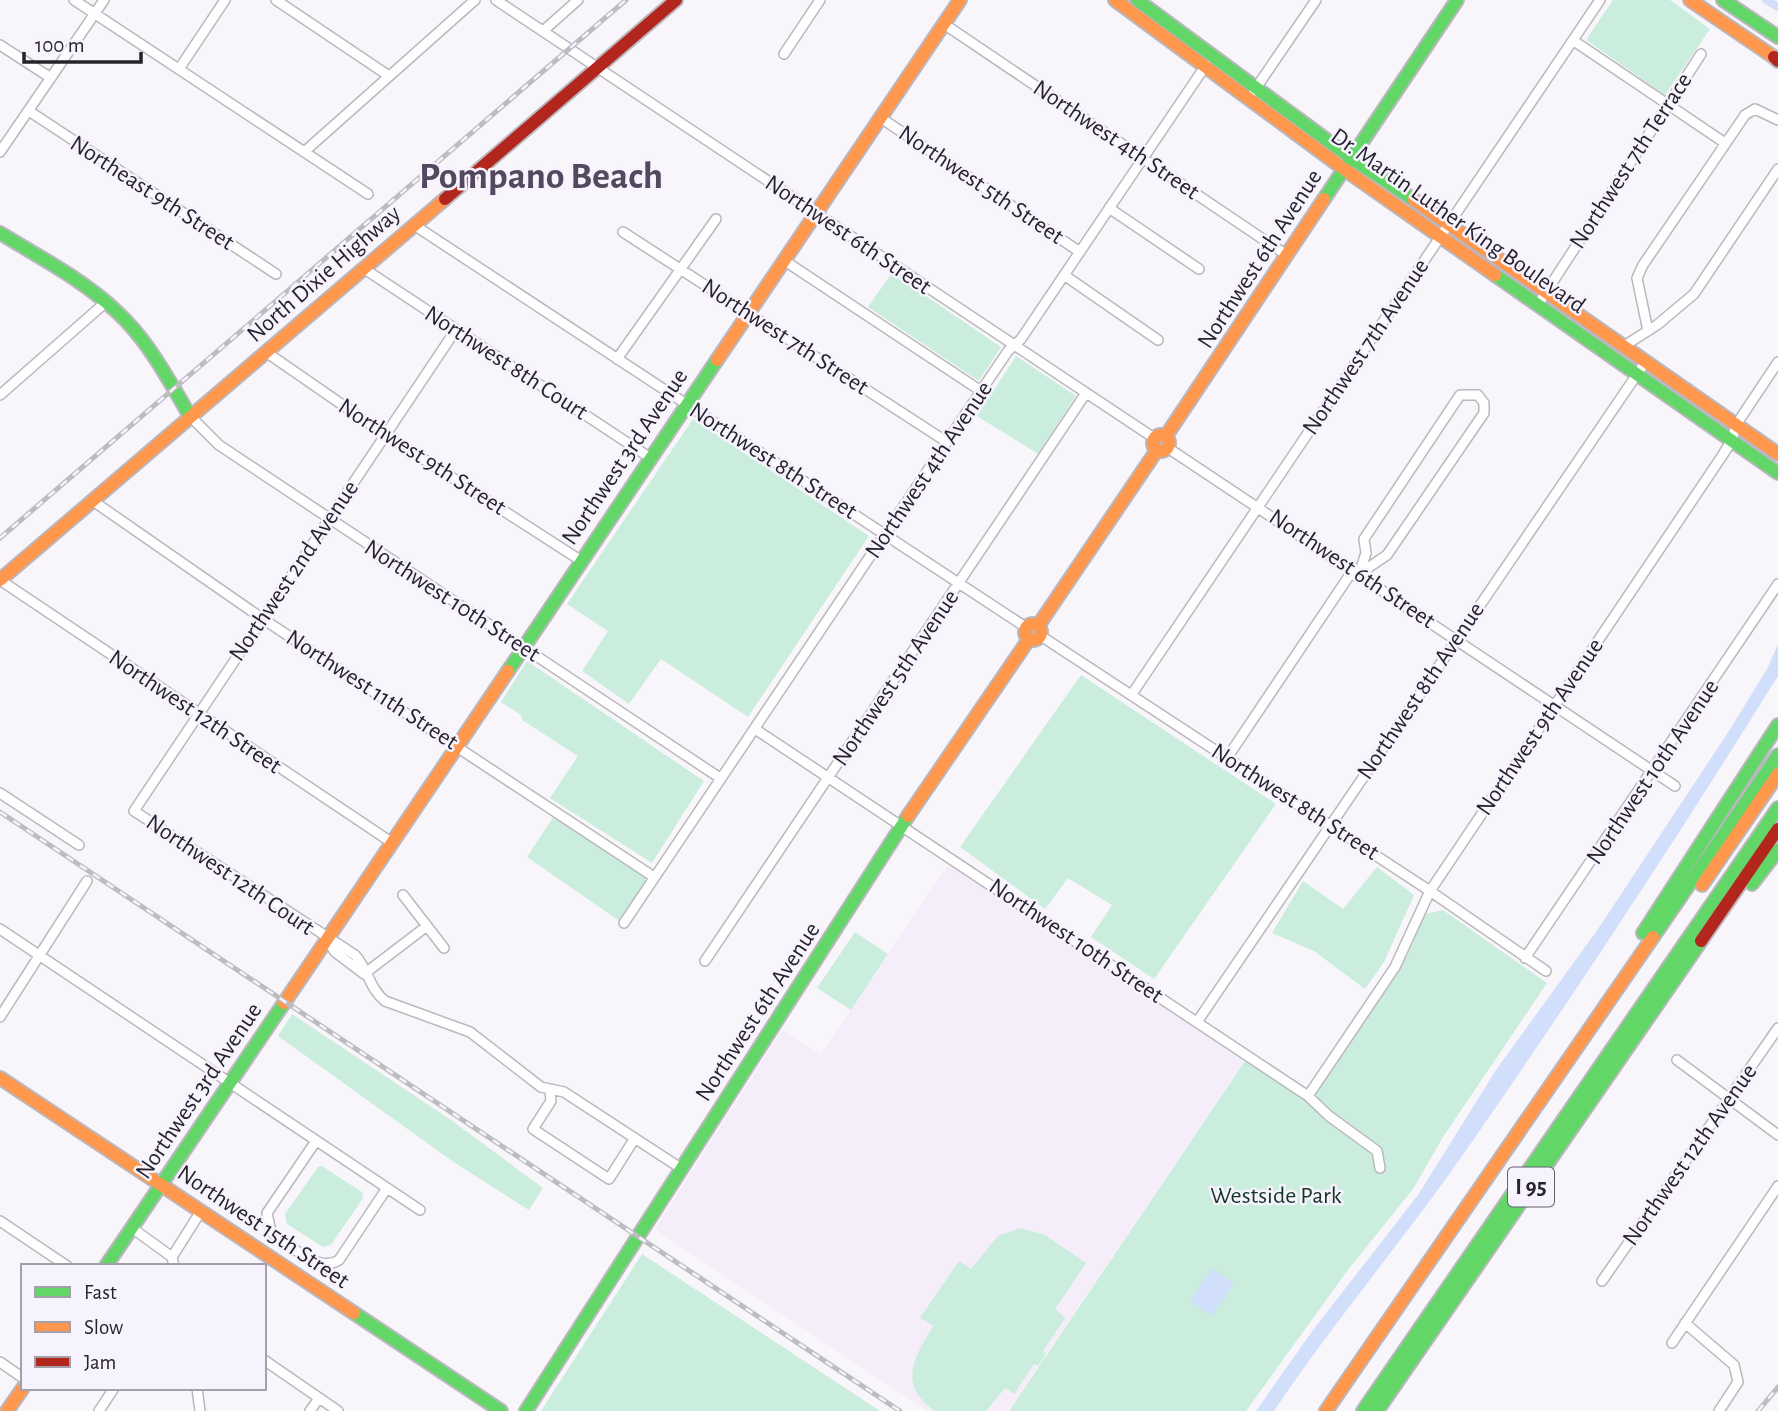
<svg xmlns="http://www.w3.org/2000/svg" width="1778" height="1411" font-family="'Alegreya Sans',sans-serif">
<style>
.education{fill:#f5edfa}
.green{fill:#caeddd}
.water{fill:#d2dffb}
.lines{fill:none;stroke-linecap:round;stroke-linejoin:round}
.canal{stroke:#d2dffb;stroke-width:8}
.street-casing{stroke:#bab7be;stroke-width:12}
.fast-casing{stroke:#bab7be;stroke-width:16}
.slow-casing{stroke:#bab7be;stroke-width:16}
.jam-casing{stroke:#bab7be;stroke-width:16}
.street{stroke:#fefefe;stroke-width:9}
.fast{stroke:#63d668;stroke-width:12}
.slow{stroke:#ff974d;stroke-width:12}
.jam{stroke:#b3261e;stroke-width:12}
.rail-casing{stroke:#bdbcbf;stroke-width:5}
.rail{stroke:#f7f3fe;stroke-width:2.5;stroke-dasharray:8;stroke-linecap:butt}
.labels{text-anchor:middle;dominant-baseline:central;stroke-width:5;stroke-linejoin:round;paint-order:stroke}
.shield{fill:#f7f3fe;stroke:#65616c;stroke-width:2}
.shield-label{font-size:23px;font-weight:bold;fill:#27232d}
.street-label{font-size:24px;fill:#27232d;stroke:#f7f3fe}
.park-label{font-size:24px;fill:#133627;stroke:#f7f3fe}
.town-label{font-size:38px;font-weight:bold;fill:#52495f;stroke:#f7f3fe}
</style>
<rect width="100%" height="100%" fill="#f8f6fb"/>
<path class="education" d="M950,862L1246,1058L1008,1411H928L655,1229L782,1030L821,1055Z"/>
<path class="green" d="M1613,0H1670L1710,29L1665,95L1586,40Z
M892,273L1001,347L979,381L868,307Z
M1016,356L1076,396L1038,454L977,416Z
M693,419L869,536L748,717L661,659L629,704L582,671L608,631L567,604Z
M527,661L704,781L652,863L550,798L578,756L522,720L521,715L501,702Z
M1081,675L1276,804L1154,979L1091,937L1112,905L1068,878L1045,909L960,847Z
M554,816L655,885L628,927L527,857Z
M1377,867L1414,895L1384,962L1365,989L1314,951L1272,933L1303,881L1343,909Z
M1443,910L1547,983L1443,1137L1413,1189L1347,1271L1246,1411H1009L1247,1058L1310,1100L1407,956L1425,914Z
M855,932L888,954L851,1010L817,988Z
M292,1014L451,1120L543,1188L529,1210L452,1161L278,1036Z
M322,1166L362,1192L363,1198L331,1245L323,1247L287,1224L285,1214L318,1167Z
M1021,1228L1045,1235L1086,1263L1055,1309L1065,1318L1043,1351L1046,1354L1038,1366L1034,1364L1014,1394L1005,1388L986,1411H935C897,1385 914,1358 933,1326L920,1318L959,1261L971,1269L998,1236Z
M642,1254L880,1411H541Z"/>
<path class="water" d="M1778,644V676C1679,835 1576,992 1469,1146C1407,1236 1335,1320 1274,1411H1256L1313,1330L1418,1195L1496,1070L1598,929L1727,734L1767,669Z
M1212,1268L1234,1283L1212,1316L1190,1301Z"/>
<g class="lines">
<path class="canal" d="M1766,0L1778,7"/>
<g class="street-casing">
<path id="street" d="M74,0L368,194
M276,0L389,76
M496,0L1154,438
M944,24L1288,256
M543,31L578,0
M1574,41L1725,143
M0,45L51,78
M784,54L820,0
M179,69L225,0
M1254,91L1316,0
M29,111L276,274
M881,118L1080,252
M0,152L104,0
M304,152L475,0
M1109,208L1199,269
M414,225L1027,628
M623,232L947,442
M785,261L981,391
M363,268L649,457
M1064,275L1158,340
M1539,303L1701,54
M455,331L134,811L355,955C368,969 369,988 385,1001L470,1032L541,1087L564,1092L682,1169
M1648,331L1637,278L1643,265L1745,115L1755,109L1778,120
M1624,346L1657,325L1694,294L1778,169
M266,352L386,435L580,560
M617,359L716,219
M0,395L106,302
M190,416L219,445L720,778
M1168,448L1675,786
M93,501L263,619L654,877
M0,580L391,842
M1041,636L1430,891L1546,971
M1132,694L1600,0
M755,729L1308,1096L1329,1116L1377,1151L1380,1168
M1227,758L1349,576L1359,574L1387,555L1484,413V403L1478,395H1460L1364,539L1366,553L1359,574
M0,793L79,845
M403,895L444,948
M624,923L981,391L1008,351L1021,339L1206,65
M0,929L420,1210
M328,941L335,952L364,974
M1525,958L1778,584
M705,961L1086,393
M364,974L427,926
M0,1017L87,881
M1197,1022L1646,361
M1677,1060L1778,1135
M550,1091L551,1101L533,1129L609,1179L635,1138
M1308,1096L1395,967L1430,891L1722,456L1732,440L1736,425L1778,362
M316,1141L267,1213L271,1232C289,1244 318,1274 339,1260L387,1188
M0,1221L67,1266
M132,1228L172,1257L174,1266
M172,1257L201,1211
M1602,1281L1778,1028
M1685,1323L1734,1365L1738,1382L1719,1411
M1672,1343L1778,1186
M264,1360L338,1411
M0,1362L23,1378
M197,1388L200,1411
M99,1411L114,1388
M310,1411L319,1398"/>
</g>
<g class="fast-casing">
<path id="fast" d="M1137,0L1351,158L1414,200
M1723,0L1778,37
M1324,199L1457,0
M0,233C39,257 82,279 116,311C148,340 168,379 190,416
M1495,275L1778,473
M508,671L717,360
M1752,884L1778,850
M1643,933L1778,725
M1653,937L1778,755
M106,1266L284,1003
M354,1313L501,1411
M526,1411L908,816
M1363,1411L1778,808
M1377,1411L1701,941"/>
</g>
<g class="slow-casing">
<path id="slow" d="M1115,0L1344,169L1495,275
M1690,0L1778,60
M1414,200L1778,454
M717,360L960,0
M1153 443a8 8 0 1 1 16 0a8 8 0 1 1-16 0Z
M1166,436L1324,199
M0,580L445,199
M1025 632a8 8 0 1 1 16 0a8 8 0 1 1-16 0Z
M1038,626L1157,450
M908,816L1029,639
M1702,885L1778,774
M284,1003L508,671
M0,1078L354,1313
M7,1411L23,1388
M1326,1411L1653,937"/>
</g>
<g class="jam-casing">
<path id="jam" d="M1774,57L1778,61
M445,199L676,0
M1701,941L1778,829"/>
</g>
<use href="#street" class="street"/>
<use href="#fast" class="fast"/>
<use href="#slow" class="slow"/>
<use href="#jam" class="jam"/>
<g class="rail-casing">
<path id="rail" d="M0,538L626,0
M0,812L900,1411
M1758,1411L1778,1387"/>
</g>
<use href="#rail" class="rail"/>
</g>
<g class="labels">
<rect class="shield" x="1508" y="1167.5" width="46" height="39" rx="5"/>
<g class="shield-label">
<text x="1531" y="1187">I 95</text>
</g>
<g class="street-label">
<text transform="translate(1116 140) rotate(34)">Northwest 4th Street</text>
<text transform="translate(1631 161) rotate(-57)">Northwest 7th Terrace</text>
<text transform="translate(981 185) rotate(34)">Northwest 5th Street</text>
<text transform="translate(152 193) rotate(33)">Northeast 9th Street</text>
<text transform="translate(1458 221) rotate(35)">Dr. Martin Luther King Boulevard</text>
<text transform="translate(848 235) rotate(34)">Northwest 6th Street</text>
<text transform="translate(1260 259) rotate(-57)">Northwest 6th Avenue</text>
<text transform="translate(324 274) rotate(-41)">North Dixie Highway</text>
<text transform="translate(785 337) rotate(33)">Northwest 7th Street</text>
<text transform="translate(1366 347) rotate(-56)">Northwest 7th Avenue</text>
<text transform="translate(506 363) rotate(33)">Northwest 8th Court</text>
<text transform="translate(422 457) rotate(33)">Northwest 9th Street</text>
<text transform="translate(625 457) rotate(-56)">Northwest 3rd Avenue</text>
<text transform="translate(773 461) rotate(33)">Northwest 8th Street</text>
<text transform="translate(929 470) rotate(-56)">Northwest 4th Avenue</text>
<text transform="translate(1352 569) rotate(34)">Northwest 6th Street</text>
<text transform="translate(294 571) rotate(-56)">Northwest 2nd Avenue</text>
<text transform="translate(452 601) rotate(33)">Northwest 10th Street</text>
<text transform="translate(896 678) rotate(-56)">Northwest 5th Avenue</text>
<text transform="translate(372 690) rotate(33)">Northwest 11th Street</text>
<text transform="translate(1421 691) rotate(-56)">Northwest 8th Avenue</text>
<text transform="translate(195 712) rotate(34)">Northwest 12th Street</text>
<text transform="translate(1540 727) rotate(-56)">Northwest 9th Avenue</text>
<text transform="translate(1653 772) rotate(-56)">Northwest 10th Avenue</text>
<text transform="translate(1295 802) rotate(33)">Northwest 8th Street</text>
<text transform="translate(230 875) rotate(34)">Northwest 12th Court</text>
<text transform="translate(1076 941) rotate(34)">Northwest 10th Street</text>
<text transform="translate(758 1012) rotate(-57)">Northwest 6th Avenue</text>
<text transform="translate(199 1091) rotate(-56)">Northwest 3rd Avenue</text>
<text transform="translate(1690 1155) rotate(-55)">Northwest 12th Avenue</text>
<text transform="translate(263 1227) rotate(34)">Northwest 15th Street</text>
</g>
<g class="park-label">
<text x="1276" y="1196">Westside Park</text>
</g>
<g class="town-label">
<text x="541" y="177">Pompano Beach</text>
</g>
</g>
<rect x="21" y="1264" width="245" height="126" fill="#f7f3fe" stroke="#a4a0aa" stroke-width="2"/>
<rect x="35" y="1287" width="35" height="10" fill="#63d668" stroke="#a4a0aa" stroke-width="2"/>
<text x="84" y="1299" font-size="21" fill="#27232d">Fast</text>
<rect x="35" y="1322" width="35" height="10" fill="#ff974d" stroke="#a4a0aa" stroke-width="2"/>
<text x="84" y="1334" font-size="21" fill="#27232d">Slow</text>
<rect x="35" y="1357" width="35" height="10" fill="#b3261e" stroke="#a4a0aa" stroke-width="2"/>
<text x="84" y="1369" font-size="21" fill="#27232d">Jam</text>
<path d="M24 52v10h117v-10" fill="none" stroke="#27232d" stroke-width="3.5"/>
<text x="35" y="52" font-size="21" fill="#27232d" stroke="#f7f3fe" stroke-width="5" paint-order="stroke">100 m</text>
</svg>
